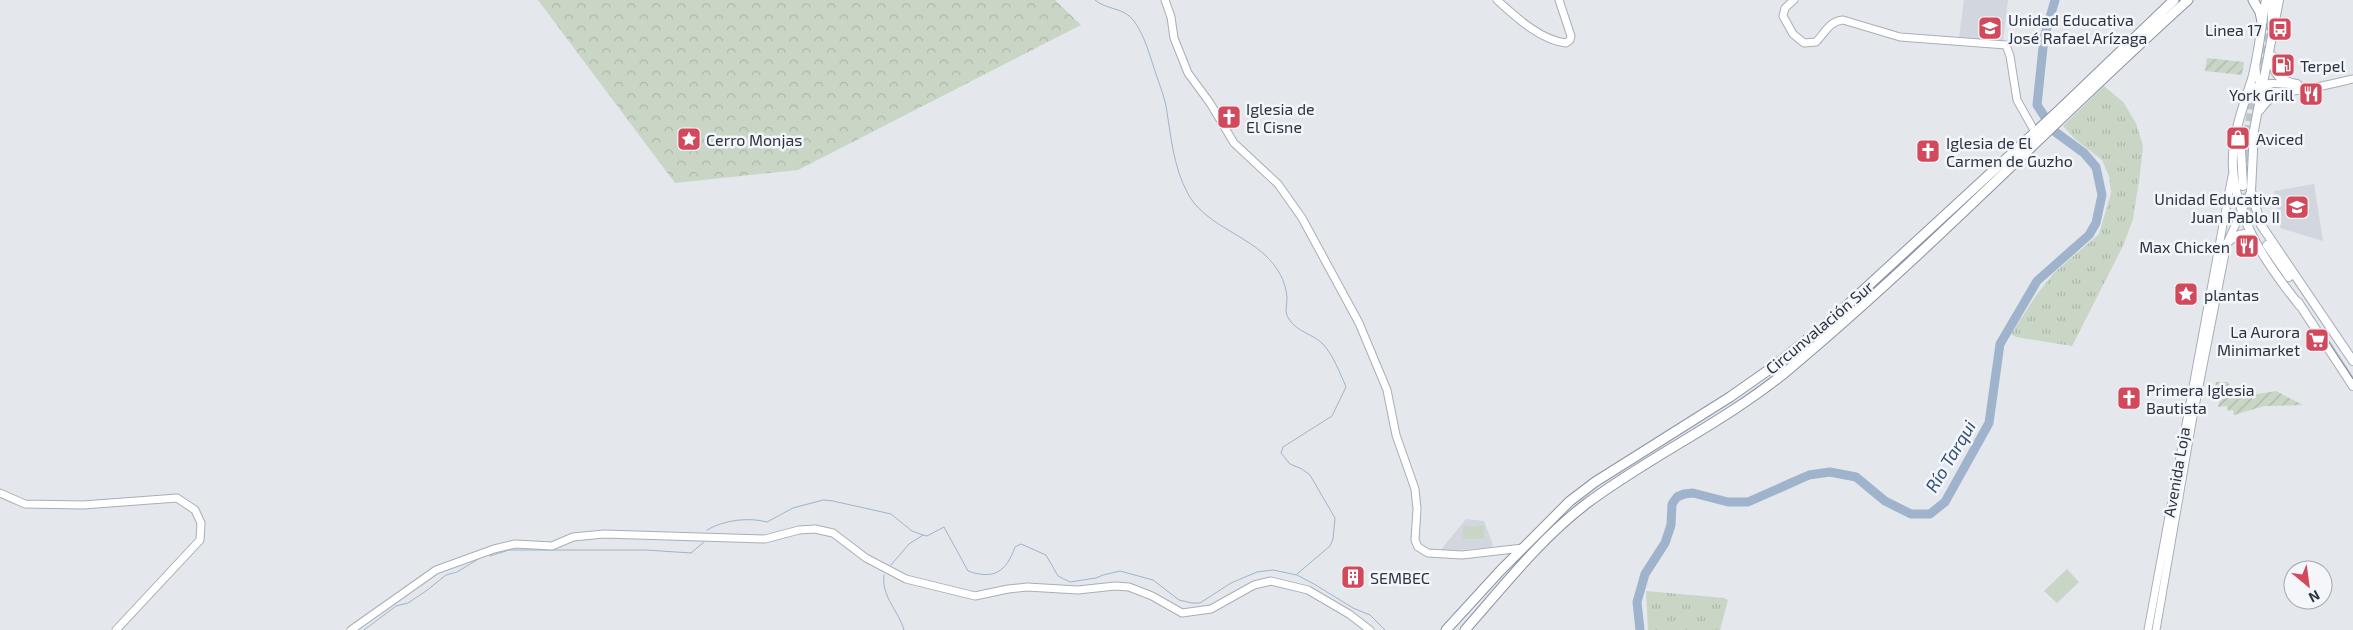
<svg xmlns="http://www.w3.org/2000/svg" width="2353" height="630" font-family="'Exo 2',sans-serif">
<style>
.built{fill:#d2d6de}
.grass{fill:url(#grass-tufts)}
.forest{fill:url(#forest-crowns)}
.garden{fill:url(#garden-furrows)}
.pitch{fill:#c9d6c5}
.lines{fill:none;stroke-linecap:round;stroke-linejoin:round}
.stream{stroke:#9fb4cc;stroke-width:1}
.river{stroke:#9fb4cc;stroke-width:9}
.primary-tunnel{stroke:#bfc3cb;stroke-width:8;stroke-dasharray:8 4;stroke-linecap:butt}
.secondary-casing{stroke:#a9aeb7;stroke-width:9}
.primary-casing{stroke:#a3abb8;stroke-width:10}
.highway-casing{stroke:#8b94a3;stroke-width:11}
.secondary{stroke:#fff;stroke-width:7}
.primary{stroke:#fff;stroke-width:8}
.highway{stroke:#fff;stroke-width:9}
.tram{stroke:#7d8696;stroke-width:1}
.labels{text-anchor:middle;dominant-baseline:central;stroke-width:5;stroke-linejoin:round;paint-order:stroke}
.poi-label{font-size:16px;fill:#2b3445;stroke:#f4f6f9;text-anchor:start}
.street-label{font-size:16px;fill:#2b3445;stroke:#f4f6f9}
.water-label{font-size:18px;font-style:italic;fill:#34527a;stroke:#f4f6f9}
</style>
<defs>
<pattern id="grass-tufts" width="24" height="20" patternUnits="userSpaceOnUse" patternTransform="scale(1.25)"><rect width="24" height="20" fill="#c9d6c5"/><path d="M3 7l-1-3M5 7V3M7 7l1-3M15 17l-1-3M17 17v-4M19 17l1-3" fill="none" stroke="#adb8ab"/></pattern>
<pattern id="forest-crowns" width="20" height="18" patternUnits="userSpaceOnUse" patternTransform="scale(1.25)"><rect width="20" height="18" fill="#c9d6c5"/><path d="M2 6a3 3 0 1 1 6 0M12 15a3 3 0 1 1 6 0" fill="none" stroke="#adb8ab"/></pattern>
<pattern id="garden-furrows" width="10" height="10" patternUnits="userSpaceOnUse" patternTransform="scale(1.25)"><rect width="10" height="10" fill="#c9d6c5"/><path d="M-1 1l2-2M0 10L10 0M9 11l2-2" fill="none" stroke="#adb8ab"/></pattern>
</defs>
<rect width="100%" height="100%" fill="#e4e7ec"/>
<path class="built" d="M1964,0H2008L2003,41L1959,37Z
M2314,184L2323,241L2280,228L2274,191Z
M1466,519L1484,521L1493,545L1491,547L1439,552Z"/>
<path class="grass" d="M2104,86L2123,102L2136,123L2143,146L2140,174L2133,219L2123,246L2072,346L2016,337L2011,334L2037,294L2054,273L2099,234L2111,193L2109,176L2102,160L2075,139L2063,126Z
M1646,591L1724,598L1728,600L1720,630H1648Z"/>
<path class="forest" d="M538,0H1055L1081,25L798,170L675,183Z"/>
<path class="garden" d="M2207,58L2244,62L2242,75L2205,71Z
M2216,382H2228L2234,398L2276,391L2303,405L2264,406L2234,415L2233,410L2228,411L2227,406L2218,407L2220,397L2214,395Z"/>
<path class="pitch" d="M1463,526H1484V539H1463Z
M2067,569L2079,582L2057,603L2044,591Z"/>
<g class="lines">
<path class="stream" d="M1095,0C1106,10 1124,7 1134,21C1146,38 1150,57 1157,77C1160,86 1164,96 1166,106C1171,136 1173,166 1188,194C1204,223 1241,233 1265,255C1277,266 1286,281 1287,298C1287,306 1284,312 1289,319C1297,332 1313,334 1323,344C1333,355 1340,373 1346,387L1332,416L1283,447L1281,453L1290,464L1302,469L1310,475L1335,518L1333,539L1330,546L1297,574
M707,530C723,520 749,517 767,522L793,508L823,500L833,501L891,514L912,531L923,535L927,536L944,527L968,571C994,580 1006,572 1015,547L1021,544L1046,555L1058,576L1070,582L1096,578L1103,575L1120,571L1153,580L1179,600L1192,603H1200L1231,583L1257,572L1273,570L1297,575L1314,584L1353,608L1370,615L1385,630
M490,556L509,550H646L691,553L704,542
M891,565L909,544L923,535
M884,575C881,597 899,611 904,630
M364,630L396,606L408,603L426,591L446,575L457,572L480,558"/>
<path class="river" d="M1640,630L1637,602L1645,574L1665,543L1671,525L1672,504L1677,497L1684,494L1693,493L1728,502H1748L1809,475L1830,472L1856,477L1885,501L1911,514H1930L1945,502L1989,423L2000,344L2037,281L2089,235L2096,223L2102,195L2096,167L2084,153L2054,131L2037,105L2044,38L2055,0"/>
<path class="primary-tunnel" d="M2259,77L2269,19
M2244,157L2257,72
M2243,181L2248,214L2251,223
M2247,186V152"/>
<g class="secondary-casing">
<path id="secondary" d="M1165,0L1171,17L1174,38L1188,73L1210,103L1234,143L1278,184L1302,218L1359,323L1387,390L1396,435L1415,489L1417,509L1415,540L1418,547L1428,553L1462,555L1523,548
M1497,0C1516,17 1540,40 1566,43L1570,40L1571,36L1559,0
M1794,0L1785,8L1783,16L1793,34L1804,43L1816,42C1825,33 1829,21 1843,20L1900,37L2006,45L2010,56L2017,100L2035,132
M2256,67C2256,76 2259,86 2268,90C2282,97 2335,83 2353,79
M2248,93C2260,79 2277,85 2294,84
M0,493L25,504L83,505L177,498L195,510L201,523L200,540L116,630
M351,630L436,570L494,549L515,544L552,546L573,537L604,534L765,539L799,530L815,529L833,533L866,558L906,579L975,596L1008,589L1027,587L1078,590L1115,586L1129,587L1152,596L1182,613L1211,609L1254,585L1271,581L1308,590L1349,614L1370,630
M2148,630L2232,176
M2156,630L2192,422L2227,243L2251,191"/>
</g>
<g class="primary-casing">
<path id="primary" d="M2266,0C2261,26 2259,53 2252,79C2243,107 2231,137 2233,168C2236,221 2268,266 2300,306
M2279,0L2254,130L2251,191L2261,225L2353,361
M2272,56C2273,74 2279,81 2297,84
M2260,110C2268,97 2277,94 2291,91
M2240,132L2243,186
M2227,243C2234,236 2242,231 2252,236
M2267,245L2289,277
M2298,302L2353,386"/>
</g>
<g class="highway-casing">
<path id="highway" d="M2253,0L2260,12L2262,22
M2272,27L2273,0
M1446,630L1500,571L1570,501L1595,482L1730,397L1777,364L1832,319L2057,112L2174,0
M1465,630C1503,587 1540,539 1586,504C1650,456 1725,422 1787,371C1927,254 2053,122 2188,0"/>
</g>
<use href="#secondary" class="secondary"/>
<use href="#primary" class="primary"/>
<use href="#highway" class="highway"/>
<path class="tram" d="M2322,332L2353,379"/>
</g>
<defs>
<g id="school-square" transform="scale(1.25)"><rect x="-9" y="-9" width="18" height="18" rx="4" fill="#d1495b" stroke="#f4f6f9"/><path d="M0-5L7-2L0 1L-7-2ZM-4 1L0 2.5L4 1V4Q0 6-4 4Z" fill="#fff"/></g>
<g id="bus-square" transform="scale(1.25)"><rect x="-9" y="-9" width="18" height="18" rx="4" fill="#d1495b" stroke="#f4f6f9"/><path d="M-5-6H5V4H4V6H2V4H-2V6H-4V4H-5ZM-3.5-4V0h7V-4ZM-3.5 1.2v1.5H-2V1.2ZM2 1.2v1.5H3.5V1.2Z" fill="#fff"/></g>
<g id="fuel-square" transform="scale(1.25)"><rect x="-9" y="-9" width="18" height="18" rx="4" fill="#d1495b" stroke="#f4f6f9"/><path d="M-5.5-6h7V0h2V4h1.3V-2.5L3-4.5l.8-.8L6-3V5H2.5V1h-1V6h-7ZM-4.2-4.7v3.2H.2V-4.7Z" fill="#fff"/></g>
<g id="restaurant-square" transform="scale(1.25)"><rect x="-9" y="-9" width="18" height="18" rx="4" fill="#d1495b" stroke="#f4f6f9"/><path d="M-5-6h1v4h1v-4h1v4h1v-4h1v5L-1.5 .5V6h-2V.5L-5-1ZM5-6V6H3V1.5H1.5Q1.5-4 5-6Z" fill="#fff"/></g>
<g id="church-square" transform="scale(1.25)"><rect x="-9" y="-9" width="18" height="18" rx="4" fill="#d1495b" stroke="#f4f6f9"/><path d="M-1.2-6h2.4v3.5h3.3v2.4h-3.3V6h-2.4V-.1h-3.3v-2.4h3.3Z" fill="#fff"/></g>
<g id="shop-square" transform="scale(1.25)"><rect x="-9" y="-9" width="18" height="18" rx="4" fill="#d1495b" stroke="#f4f6f9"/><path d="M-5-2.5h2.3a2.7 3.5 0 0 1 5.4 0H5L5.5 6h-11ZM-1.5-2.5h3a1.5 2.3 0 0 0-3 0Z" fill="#fff"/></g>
<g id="sight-square" transform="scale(1.25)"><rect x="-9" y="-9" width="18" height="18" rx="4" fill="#d1495b" stroke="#f4f6f9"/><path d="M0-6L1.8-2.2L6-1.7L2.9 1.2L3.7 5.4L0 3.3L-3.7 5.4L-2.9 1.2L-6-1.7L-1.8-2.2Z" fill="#fff"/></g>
<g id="supermarket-square" transform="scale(1.25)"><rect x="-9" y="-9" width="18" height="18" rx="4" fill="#d1495b" stroke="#f4f6f9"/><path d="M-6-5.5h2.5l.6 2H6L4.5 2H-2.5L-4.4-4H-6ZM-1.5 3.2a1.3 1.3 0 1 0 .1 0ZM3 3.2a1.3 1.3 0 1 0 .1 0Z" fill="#fff"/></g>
<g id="building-square" transform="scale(1.25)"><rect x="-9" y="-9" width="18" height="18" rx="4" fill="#d1495b" stroke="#f4f6f9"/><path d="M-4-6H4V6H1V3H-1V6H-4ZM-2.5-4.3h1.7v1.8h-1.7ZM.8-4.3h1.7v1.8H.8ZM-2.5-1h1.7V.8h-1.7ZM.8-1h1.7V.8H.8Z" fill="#fff"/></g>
</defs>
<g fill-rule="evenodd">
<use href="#school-square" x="1990" y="28"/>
<use href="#bus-square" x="2280" y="29"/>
<use href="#fuel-square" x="2283" y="65"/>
<use href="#restaurant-square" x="2311" y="94"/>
<use href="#church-square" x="1229" y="117"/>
<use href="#shop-square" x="2238" y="138"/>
<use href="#sight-square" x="689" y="139"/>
<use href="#church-square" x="1928" y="151"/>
<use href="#school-square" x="2297" y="207"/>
<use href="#restaurant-square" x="2247" y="246"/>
<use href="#sight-square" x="2186" y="294"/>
<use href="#supermarket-square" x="2317" y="340"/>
<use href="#church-square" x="2129" y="398"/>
<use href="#building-square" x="1353" y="577"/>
</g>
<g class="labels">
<g class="poi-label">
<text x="2008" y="19">Unidad Educativa<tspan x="2008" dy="18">José Rafael Arízaga</tspan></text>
<text x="2262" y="29" text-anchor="end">Linea 17</text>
<text x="2300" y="65">Terpel</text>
<text x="2294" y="94" text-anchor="end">York Grill</text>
<text x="1246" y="108">Iglesia de<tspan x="1246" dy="18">El Cisne</tspan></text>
<text x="2256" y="138">Aviced</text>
<text x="706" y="139">Cerro Monjas</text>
<text x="1946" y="142">Iglesia de El<tspan x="1946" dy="18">Carmen de Guzho</tspan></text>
<text x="2280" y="198" text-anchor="end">Unidad Educativa<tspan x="2280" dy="18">Juan Pablo II</tspan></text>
<text x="2230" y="246" text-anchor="end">Max Chicken</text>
<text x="2204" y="294">plantas</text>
<text x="2300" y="331" text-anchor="end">La Aurora<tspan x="2300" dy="18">Minimarket</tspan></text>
<text x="2146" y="389">Primera Iglesia<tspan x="2146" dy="18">Bautista</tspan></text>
<text x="1370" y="577">SEMBEC</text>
</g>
<g class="street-label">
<text transform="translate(1819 327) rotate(-40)">Circunvalación Sur</text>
<text transform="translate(2176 472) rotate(-80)">Avenida Loja</text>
</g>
<g class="water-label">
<text transform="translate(1950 456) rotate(-59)">Río Tarqui</text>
</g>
</g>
<g transform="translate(2308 585) rotate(151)"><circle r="24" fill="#f4f6f9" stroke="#a4a8b1"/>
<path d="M0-4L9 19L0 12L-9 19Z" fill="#d1495b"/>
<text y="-8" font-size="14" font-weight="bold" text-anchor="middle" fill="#2b3445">N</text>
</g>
</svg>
